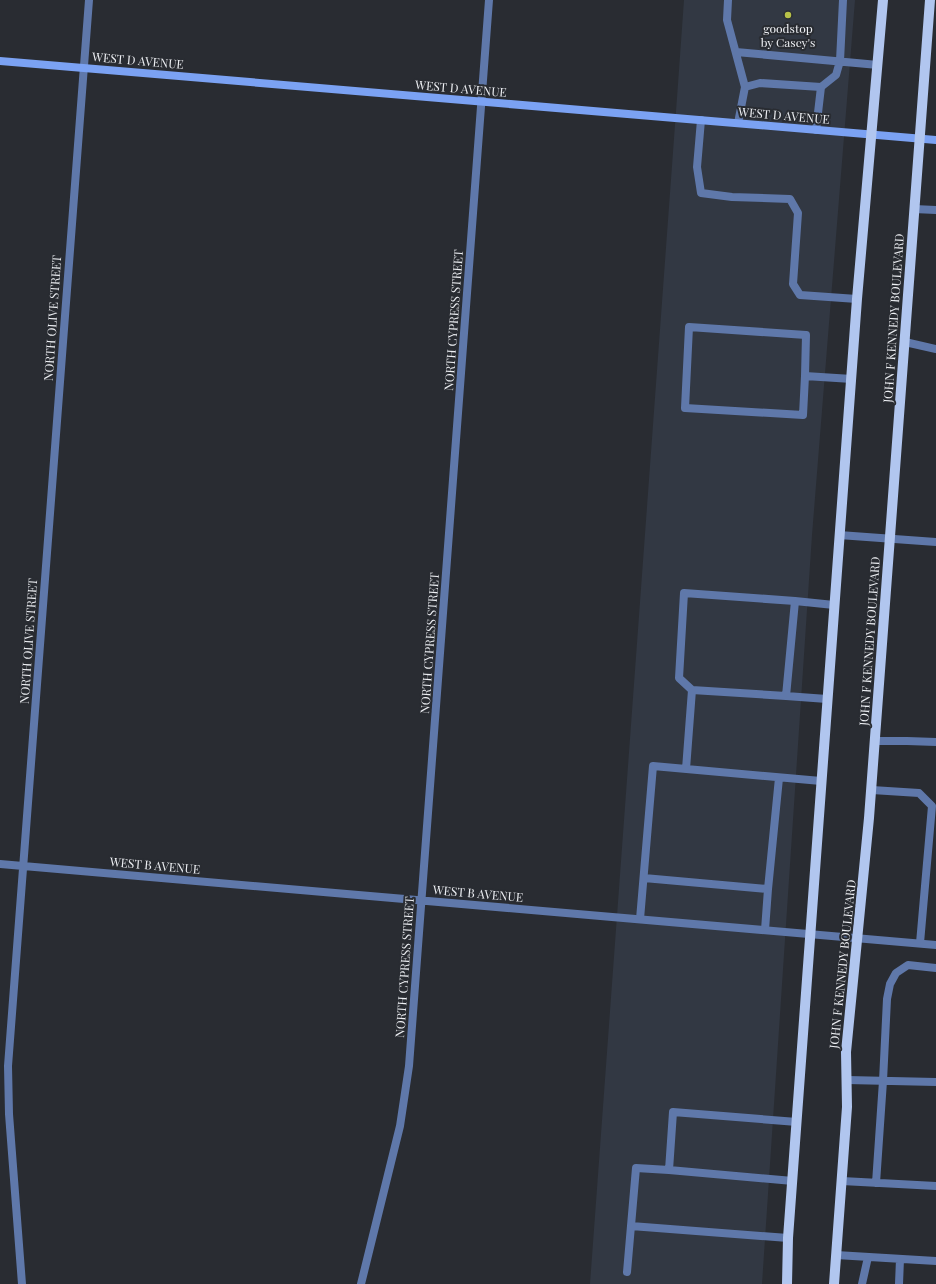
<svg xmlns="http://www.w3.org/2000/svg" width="936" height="1284" font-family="'Playfair Display',serif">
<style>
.built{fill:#323843}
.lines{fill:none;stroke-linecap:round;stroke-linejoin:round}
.lane{stroke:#5f78aa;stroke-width:8}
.street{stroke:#5f78aa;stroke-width:8}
.secondary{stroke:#7ba2f3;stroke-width:8}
.primary{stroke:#b1c6ef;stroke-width:10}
.poi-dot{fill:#b7c148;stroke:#292c32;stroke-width:1.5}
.labels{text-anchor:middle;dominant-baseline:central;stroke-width:4;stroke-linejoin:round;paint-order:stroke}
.poi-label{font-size:12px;fill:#eef0f4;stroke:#292c32}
.street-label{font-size:12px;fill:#eef0f4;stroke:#292c32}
</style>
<rect width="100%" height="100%" fill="#292c32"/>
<path class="built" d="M684,0H855L812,535L762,1284H590L678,84Z"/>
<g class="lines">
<path class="lane" d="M728,0L727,20L745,87
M736,52L878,65
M701,120L697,167L701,193L732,197L790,199L798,213L793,284L800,295L857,299
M738,123L745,87L760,83L821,87L836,75L840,61L843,0
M816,130L821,87
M914,209L936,210
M905,342L936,349
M805,376L803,415L685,408L689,327L806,335L805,376L852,379
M692,690L679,678L684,593L795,601
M786,696L827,699
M875,741H907L936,742
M686,769L692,690L786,696L795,601L834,605
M872,790L919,793L932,806L920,943
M644,878L768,889L779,778
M640,919L653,766L821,781
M765,930L768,889
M847,1080L936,1082
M669,1170L793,1181
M842,1181L936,1186
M876,1183L883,1081L887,999L890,984L896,973L908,965L936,968
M631,1226L788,1238
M836,1255L936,1261
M627,1272L636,1168L669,1170L673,1112L797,1122
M862,1284L868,1257
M899,1284L900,1259"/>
<path class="street" d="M839,535L936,542
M0,864L936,945
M22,1284L9,1114L8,1066L89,0
M361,1284L400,1126L409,1066L489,0"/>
<path class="secondary" d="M0,61L936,140"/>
<path class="primary" d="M787,1284L788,1238L857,299L883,0
M834,1284L847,1107L846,1052L869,818L930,0"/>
</g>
<circle class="poi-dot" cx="788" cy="15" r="4"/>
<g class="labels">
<g class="poi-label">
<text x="788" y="28">goodstop<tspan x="788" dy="14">by Casey's</tspan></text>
</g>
<g class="street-label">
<text transform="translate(138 60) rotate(5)">WEST D AVENUE</text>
<text transform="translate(461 88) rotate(5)">WEST D AVENUE</text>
<text transform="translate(784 115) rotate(5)">WEST D AVENUE</text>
<text transform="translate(52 318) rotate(-86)">NORTH OLIVE STREET</text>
<text transform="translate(893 318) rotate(-86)">JOHN F KENNEDY BOULEVARD</text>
<text transform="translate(453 320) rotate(-86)">NORTH CYPRESS STREET</text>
<text transform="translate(28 641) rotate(-86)">NORTH OLIVE STREET</text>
<text transform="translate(869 641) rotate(-86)">JOHN F KENNEDY BOULEVARD</text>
<text transform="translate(429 643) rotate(-86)">NORTH CYPRESS STREET</text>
<text transform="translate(155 865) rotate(5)">WEST B AVENUE</text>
<text transform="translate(478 893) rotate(5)">WEST B AVENUE</text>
<text transform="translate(842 964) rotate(-84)">JOHN F KENNEDY BOULEVARD</text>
<text transform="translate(404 967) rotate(-86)">NORTH CYPRESS STREET</text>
</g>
</g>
</svg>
